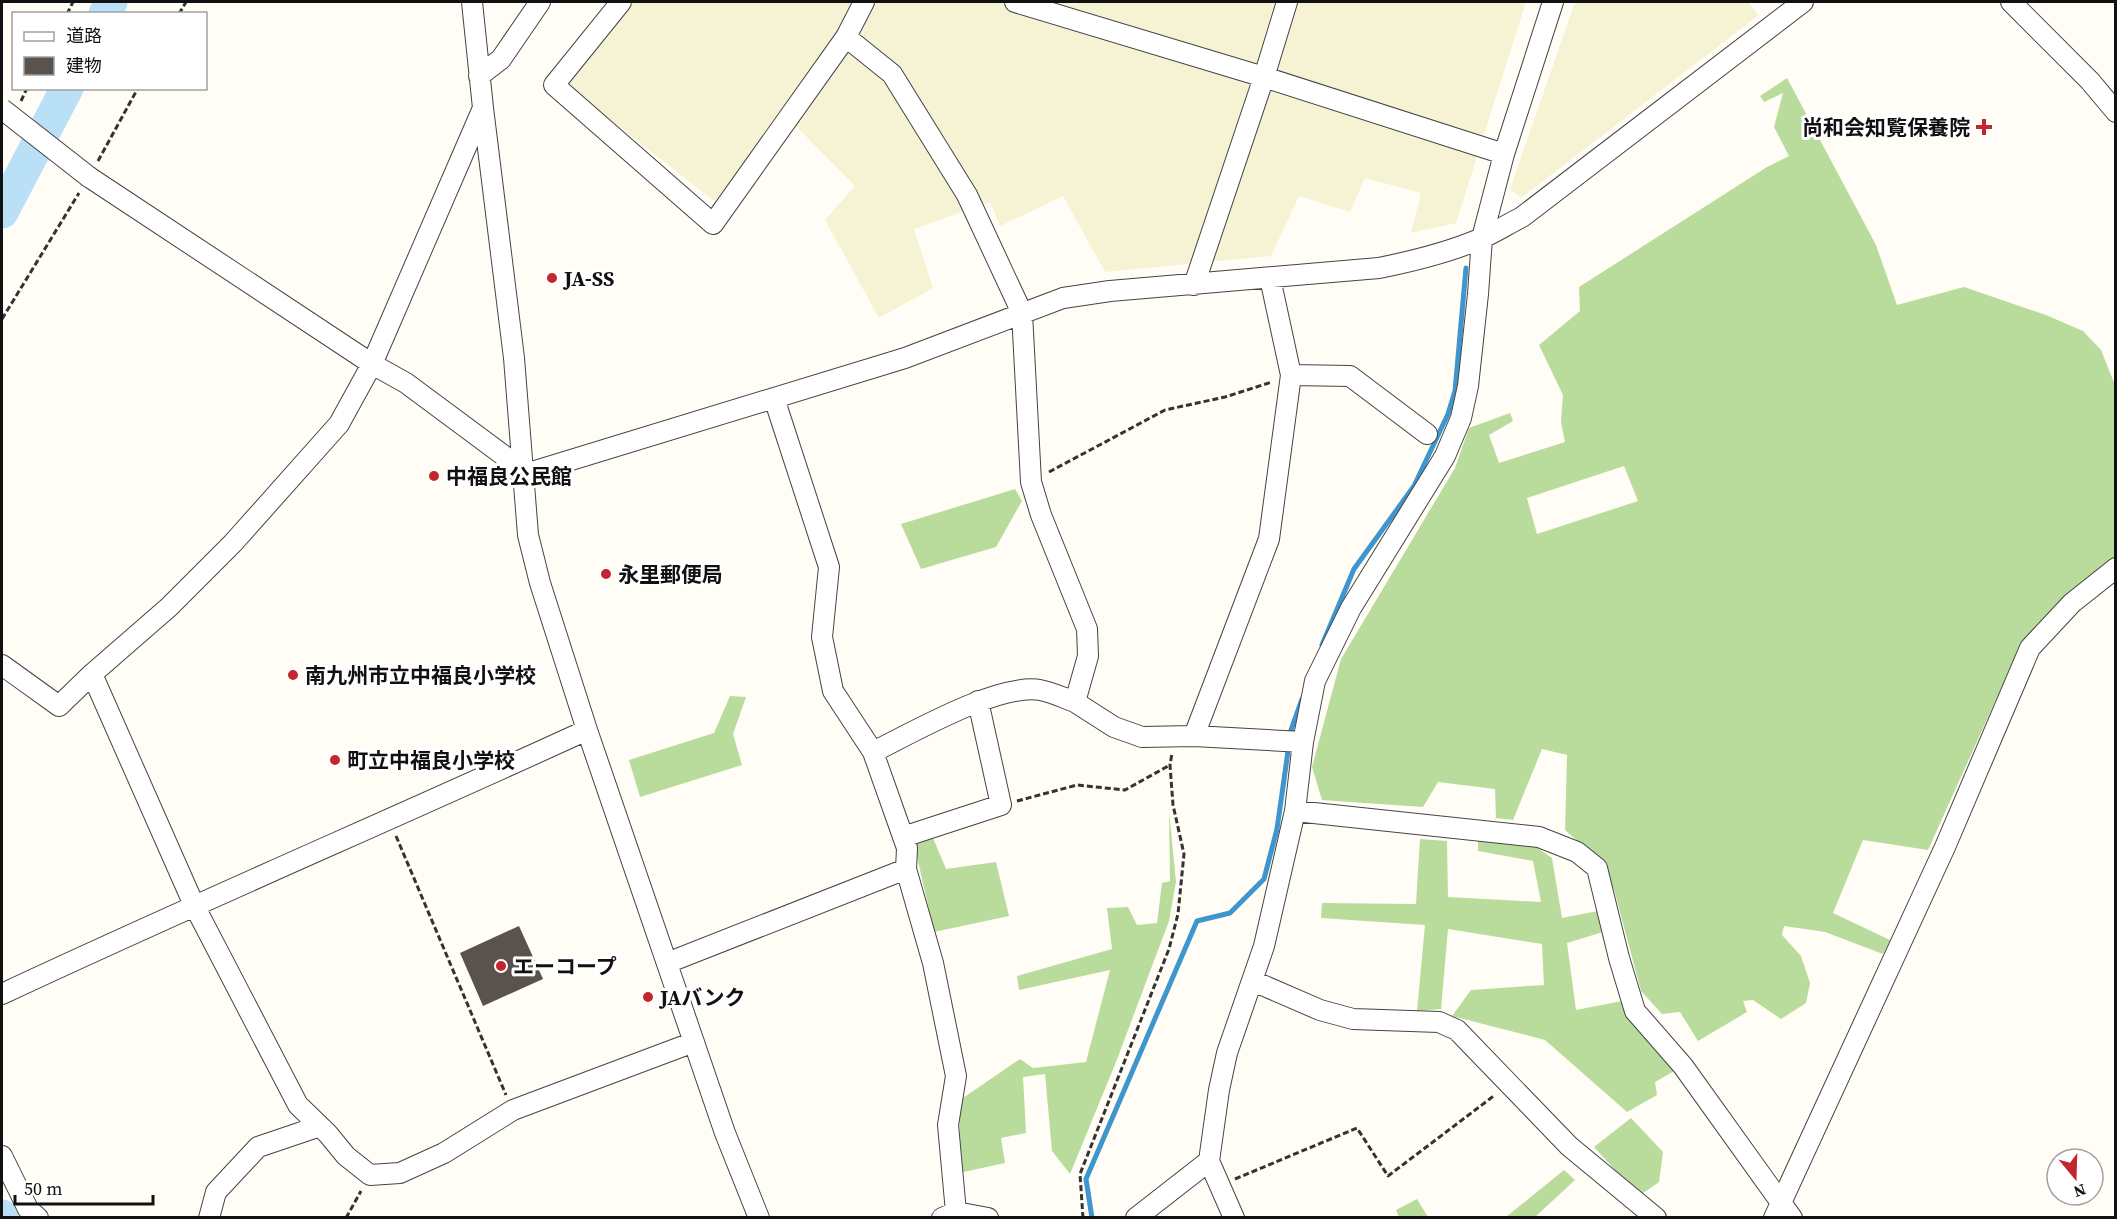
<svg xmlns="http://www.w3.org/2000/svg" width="2117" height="1219" font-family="'Source Serif 4','Noto Sans JP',serif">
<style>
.farmland{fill:#f6f3d4}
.forest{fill:#b9dc9c;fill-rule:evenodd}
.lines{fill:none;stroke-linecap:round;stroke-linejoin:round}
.stream{stroke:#3f96cf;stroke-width:5}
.river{stroke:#b9e0f7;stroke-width:33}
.building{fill:#5a524d}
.minor-casing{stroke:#444;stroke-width:22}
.path{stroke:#333;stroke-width:3;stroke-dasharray:6 3;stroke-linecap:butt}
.minor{stroke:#fff;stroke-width:20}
.minor-bridge-casing{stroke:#444;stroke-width:22;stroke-linecap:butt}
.minor-bridge{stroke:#fff;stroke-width:20}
.poi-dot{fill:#c4262e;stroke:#fff;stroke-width:2}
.labels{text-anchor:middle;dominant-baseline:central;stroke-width:6;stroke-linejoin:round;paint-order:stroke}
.poi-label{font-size:21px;font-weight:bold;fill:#111;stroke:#fff;text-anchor:start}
</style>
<rect width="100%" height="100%" fill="#fffdf5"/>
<path class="farmland" d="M626,2H1526L1456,223L1411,233L1421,193L1365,178L1350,212L1299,196L1271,256L1105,272L1063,196L1000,226L990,202L914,229L933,288L879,318L825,220L855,186L786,116L714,201L565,84Z
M1575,2H1748L1759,15L1521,198L1510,189Z"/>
<path class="forest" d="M1787,78L1876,245L1897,305L1964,287L2046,315L2083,331L2101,350L2115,385V562L2042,621L2021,644L1928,850L1863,840L1833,913L1890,940L1883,954L1825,932L1784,926L1782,935L1801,956L1810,983L1806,1003L1781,1019L1753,1000L1743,1001L1747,1012L1698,1041L1680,1012L1662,1014L1641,991L1615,893L1605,866L1565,830L1567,755L1542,749L1513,820L1496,818L1495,789L1438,782L1423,807L1322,800L1312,767L1341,659L1455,468L1469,428L1510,413L1513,421L1489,435L1499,463L1565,442L1561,422L1563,395L1539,345L1580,311L1579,287L1767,167L1789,156L1774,127L1783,93L1764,102L1760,96ZM1624,466L1638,501L1537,534L1527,498Z
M1015,489L1022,501L996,547L921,569L901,524Z
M730,696L746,697L733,734L742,765L640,797L629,760L714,733Z
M1169,811L1176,882L1169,921L1116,1062L1070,1174L1052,1151L1045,1074L1023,1077L1026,1133L1001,1138L1005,1163L959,1173L960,1100L1020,1059L1033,1068L1086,1062L1110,970L1019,990L1017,976L1112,949L1107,908L1128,907L1137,925L1157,923L1162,883L1170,881Z
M933,838L946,869L996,862L1009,916L934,932L914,843Z
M1420,839L1447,841L1448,897L1541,902L1533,861L1478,851V840L1533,845L1552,858L1562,918L1598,911L1603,932L1567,943L1576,1010L1622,1001L1676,1070L1655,1082L1657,1095L1627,1112L1545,1040L1452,1016L1471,990L1544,985L1542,944L1448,929L1441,1009L1417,1011L1425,925L1321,918L1322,903L1416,904Z
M1631,1118L1663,1152L1659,1182L1639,1196L1594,1147Z
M1564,1170L1575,1180L1535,1217H1506Z
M1417,1199L1428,1217H1399L1396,1210Z"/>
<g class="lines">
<path class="stream" d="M1322,645L1354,569L1414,486L1448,414L1455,391L1466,268
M1092,1218L1086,1179L1197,921L1230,913L1264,879L1277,829L1291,730L1302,699"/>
<path class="river" d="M105,14L111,2
M2,212L67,88
M2,1216V1218"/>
</g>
<path class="building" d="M519,926L543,979L483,1006L460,953Z"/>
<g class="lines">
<g class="minor-casing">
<path id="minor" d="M472,2L483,108L514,358L528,535L540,583L587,730L725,1133L759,1218
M621,2L554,85L713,224L846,37L864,2
M1015,2L1264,77L1504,154
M2011,2L2090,81L2116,112
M846,37L892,74L967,195L1022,313L1031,482L1041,515L1087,629L1088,656L1075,702L1114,727L1142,737L1194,736L1303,742
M479,76L501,59L540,2
M483,108L372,364L339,424L233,543L169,607L92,674L194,905L298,1105L328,1134L346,1156L370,1175L400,1173L444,1153L513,1110L694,1042
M89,177L372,364L406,383L507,458L522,475L905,358L1063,298L1110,291L1379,268C1414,261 1447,253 1480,239C1494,233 1508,224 1522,217L1803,2
M1194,285L1264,77L1287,2
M1291,375L1350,376L1427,434
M2,665L59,706L92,674
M1194,736L1269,539L1291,375L1270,278
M873,752C912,733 998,683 1040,690C1051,692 1064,698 1075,702
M1295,811L1539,837L1577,852L1597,868L1619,958L1635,1011L1683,1066L1792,1218
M903,837L1001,805L978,701
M906,869L933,963L956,1076L948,1125L956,1212
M667,963L906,869L907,848L873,752L833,691L822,637L829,567L774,398
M1253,981L1320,1010L1353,1019L1439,1022L1457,1030L1569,1146L1656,1218
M2,994C196,903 393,819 587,730
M2,1156L28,1209L38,1218
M209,1218L216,1192L258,1147L320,1126
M942,1218L956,1212L988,1218
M1136,1218L1209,1161
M1234,1218L1209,1161L1219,1090L1227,1053L1264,946L1295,811L1303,742L1315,681L1351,608L1445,456L1461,418L1468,386L1478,294L1482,238L1504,154L1553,2
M1774,1218L1945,847L2030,648L2072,603L2116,568"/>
</g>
<path class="path" d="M67,14L73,2
M179,14L186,2
M21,101L27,88
M98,161L138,88
M2,319L79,193
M1049,472L1165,410L1225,397L1272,382
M1017,801L1077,785L1125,790L1170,765
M396,836L506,1095
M1235,1179L1357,1128L1388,1176L1495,1095
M346,1218L361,1191
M1083,1218L1080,1174L1169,949L1178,914L1184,854L1173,805L1170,765L1172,753"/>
<use href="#minor" class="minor"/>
<g class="minor-bridge-casing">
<path id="minor-bridge" d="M2,109L89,177"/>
</g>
<use href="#minor-bridge" class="minor-bridge"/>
</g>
<g class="poi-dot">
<path d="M1981 118h6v6h6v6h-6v6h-6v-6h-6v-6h6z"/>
<circle cx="552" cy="278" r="6"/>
<circle cx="434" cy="476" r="6"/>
<circle cx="606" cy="574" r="6"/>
<circle cx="293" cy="675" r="6"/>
<circle cx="335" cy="760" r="6"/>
<circle cx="501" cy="966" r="6"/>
<circle cx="648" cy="997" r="6"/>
</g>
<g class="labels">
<g class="poi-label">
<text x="1970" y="127" text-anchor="end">尚和会知覧保養院</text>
<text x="564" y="278">JA-SS</text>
<text x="446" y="476">中福良公民館</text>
<text x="618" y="574">永里郵便局</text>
<text x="305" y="675">南九州市立中福良小学校</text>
<text x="347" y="760">町立中福良小学校</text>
<text x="513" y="966">エーコープ</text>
<text x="660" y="997">JAバンク</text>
</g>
</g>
<rect width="2117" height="1219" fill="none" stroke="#111111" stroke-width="6"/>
<rect x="12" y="12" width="195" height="78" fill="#ffffff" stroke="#a0a0a0" stroke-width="1.5"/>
<rect x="24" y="32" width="30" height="9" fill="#ffffff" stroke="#a0a0a0" stroke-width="1.5"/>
<text x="66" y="42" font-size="18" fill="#111111">道路</text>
<rect x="24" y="57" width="30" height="18" fill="#5a524d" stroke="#a0a0a0" stroke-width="1.5"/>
<text x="66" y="72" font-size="18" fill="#111111">建物</text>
<g transform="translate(2075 1177) rotate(161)"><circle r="28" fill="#ffffff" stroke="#a0a0a0" stroke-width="1.5"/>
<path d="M0-4.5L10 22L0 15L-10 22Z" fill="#c4262e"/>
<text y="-9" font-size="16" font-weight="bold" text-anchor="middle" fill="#111111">N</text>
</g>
<path d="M15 1195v9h138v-9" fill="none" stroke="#111111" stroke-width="3"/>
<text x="24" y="1195" font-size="18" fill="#111111" stroke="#ffffff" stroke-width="4.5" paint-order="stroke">50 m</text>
</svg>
